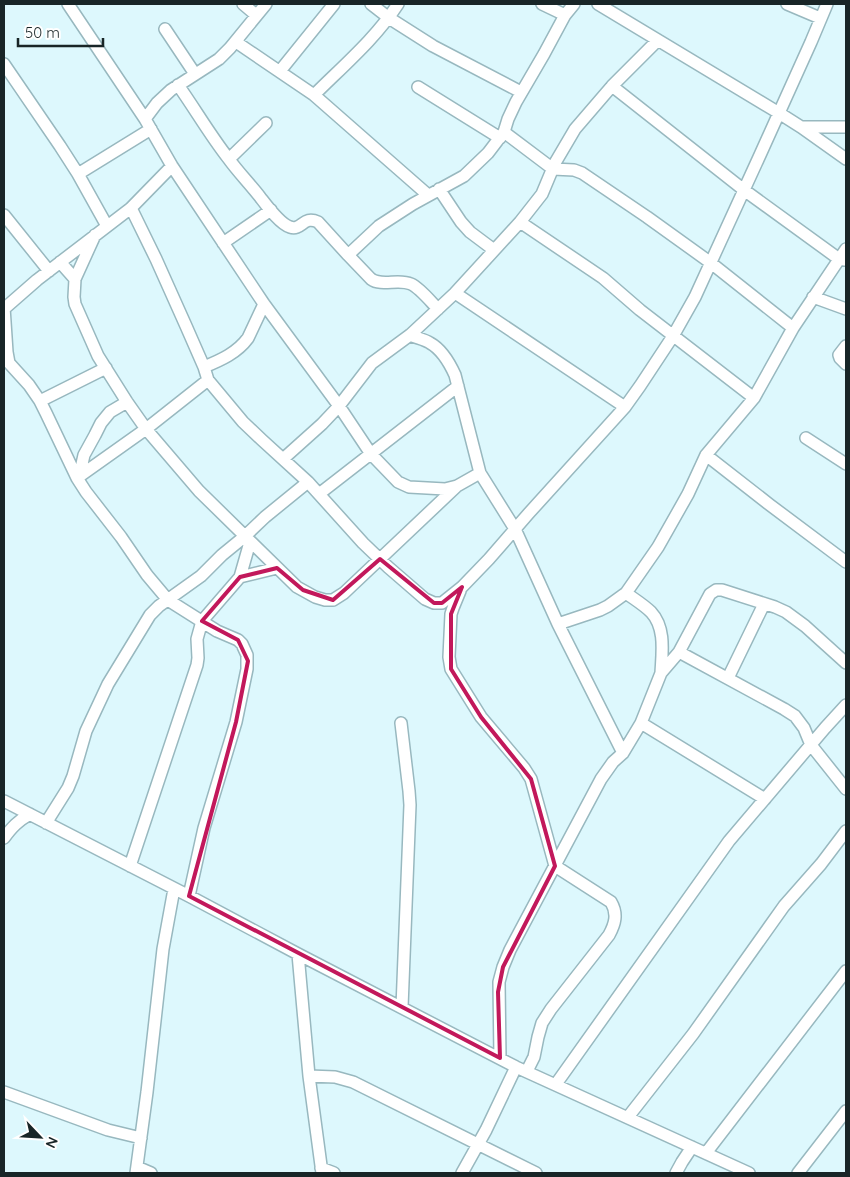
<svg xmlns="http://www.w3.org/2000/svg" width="850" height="1177" font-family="Quicksand,sans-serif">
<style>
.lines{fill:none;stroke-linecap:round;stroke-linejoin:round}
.minor-casing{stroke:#98b8bf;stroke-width:14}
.minor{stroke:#fff;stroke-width:11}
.marked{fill:none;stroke:#c2185b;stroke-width:4;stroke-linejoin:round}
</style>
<rect width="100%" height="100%" fill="#ddf8fd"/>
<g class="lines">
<g class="minor-casing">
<path id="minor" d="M68,4L145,119L172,166L264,304L339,406L371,454L398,482L409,487L445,489L457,486
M243,4L256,15
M371,4L389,18L433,46L521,92
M542,4L565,15
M598,4L779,113L801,127L846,159
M787,4L820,18
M165,29L195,74
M236,42L314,95L428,195
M4,64L60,146L78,174L107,226
M280,71L334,4
M178,85C195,109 210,135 228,158C238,172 250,184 260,197C267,206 280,224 290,227C302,231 303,215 318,222L348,255L371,279C382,287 398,278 411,284C420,288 431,302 438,309
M612,86L744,190L839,259L845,260
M418,87L500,138
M314,95C343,66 376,38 398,4
M145,119L157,103L171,90L219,59L230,48L266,4
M801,127H846
M504,132L553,169L574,170L582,173L647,217L711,263L793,328
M229,159L266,123
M78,174L151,129
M439,189L461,222L470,232L494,250
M131,208L156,259L186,326L204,367L208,380L243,422L262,440L308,482L363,543L388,567L425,599L434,603H442L462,587L489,559L529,513L625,407L640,386L673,336L695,297L760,155L811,42L827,4
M4,215L49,271
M520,222L603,278L640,310L754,398
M95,235L75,279L74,297L75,304L98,356L127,402L146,429L199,491L297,587L315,597L325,600H333L344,593L457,486L480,473
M223,243L271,210
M348,255L379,226L413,204L464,176L488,153L504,132L508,119L516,102L544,54L565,15L574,4
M60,262L75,279
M455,293L625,407
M813,297L846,309
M4,307L7,352L9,363L29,385L40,401L46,413L77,478L86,492L121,537L147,575L168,600L217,631L238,640L242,644L247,655V669L236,722L204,828L189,896
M5,308L37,280L131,208L172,166
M410,335C416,338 424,339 430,343C441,349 450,364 455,375L480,473L515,529L558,624L623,753
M846,346L839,355L840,358L846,364
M204,367C221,360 237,353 248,338L264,304
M40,401L106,368
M806,438L846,464
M706,455L770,505L846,562
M283,459L322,424L339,406L372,363L410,335L455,293L520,222L542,194L555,163L575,129L612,86L658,40
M82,474V464L84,455L95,435L101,423L110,412L127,402
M77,478L146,429L208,380
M319,494L458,386
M240,577L277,568
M460,591L453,608L451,614L449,657L451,669L481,717L524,768L531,779L555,866L611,902C618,914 615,924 609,935L551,1009L542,1023L538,1037L534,1057L527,1071
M626,593C634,599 644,605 651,612C666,628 662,653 661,673
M558,624L600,610L608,606L626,593L658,547L688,494L706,455L754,398L793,328L846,249
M679,652L784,709L795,716L804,728L811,745L846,789
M728,678L764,604
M401,723L409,791L410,805L402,1007
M641,723L765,799
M4,801L189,896L298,954L516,1067L749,1173
M46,823L68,788L73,776L86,731L108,684L150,615L159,606L201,576L222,555L244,537L265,517L308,482
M4,838C12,827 18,821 30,814
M130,866L197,665L198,658L197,639L202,621L240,577L250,542
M298,954L309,1076L322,1173
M500,1058L499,982L503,967L510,950L601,779L613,762L623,753L641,723L661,673L679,652L710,594L716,590H722L775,607L786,612L805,626L846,663
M309,1076L335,1077L353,1082L536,1173
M556,1084L729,841L825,728L846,705
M4,1092L108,1130L141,1138
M628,1117L693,1034L784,906L821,864L846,831
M706,1153L846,971
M137,1167L151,1173
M321,1168L334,1173
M136,1173L147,1092L163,949L174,889
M462,1173L486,1130L516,1067
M676,1173L682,1162L692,1147
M798,1173L846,1111"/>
</g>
<use href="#minor" class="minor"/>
</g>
<path class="marked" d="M380,559L434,603H442L462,587L451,614V669L481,717L531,779L555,866L503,967L498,992L500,1058L189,896L236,722L248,661L238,640L202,621L240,577L277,568L303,590L333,600Z"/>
<rect width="850" height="1177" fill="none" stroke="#182527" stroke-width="10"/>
<g transform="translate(40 1137) rotate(115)" stroke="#ffffff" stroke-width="4" paint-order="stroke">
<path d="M0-4L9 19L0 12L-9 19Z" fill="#182527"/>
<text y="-8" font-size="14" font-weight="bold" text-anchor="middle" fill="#182527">N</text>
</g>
<path d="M18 38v8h85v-8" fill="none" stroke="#182527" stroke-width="2.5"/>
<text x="25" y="38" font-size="15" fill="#182527" stroke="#ffffff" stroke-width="4" paint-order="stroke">50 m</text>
</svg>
